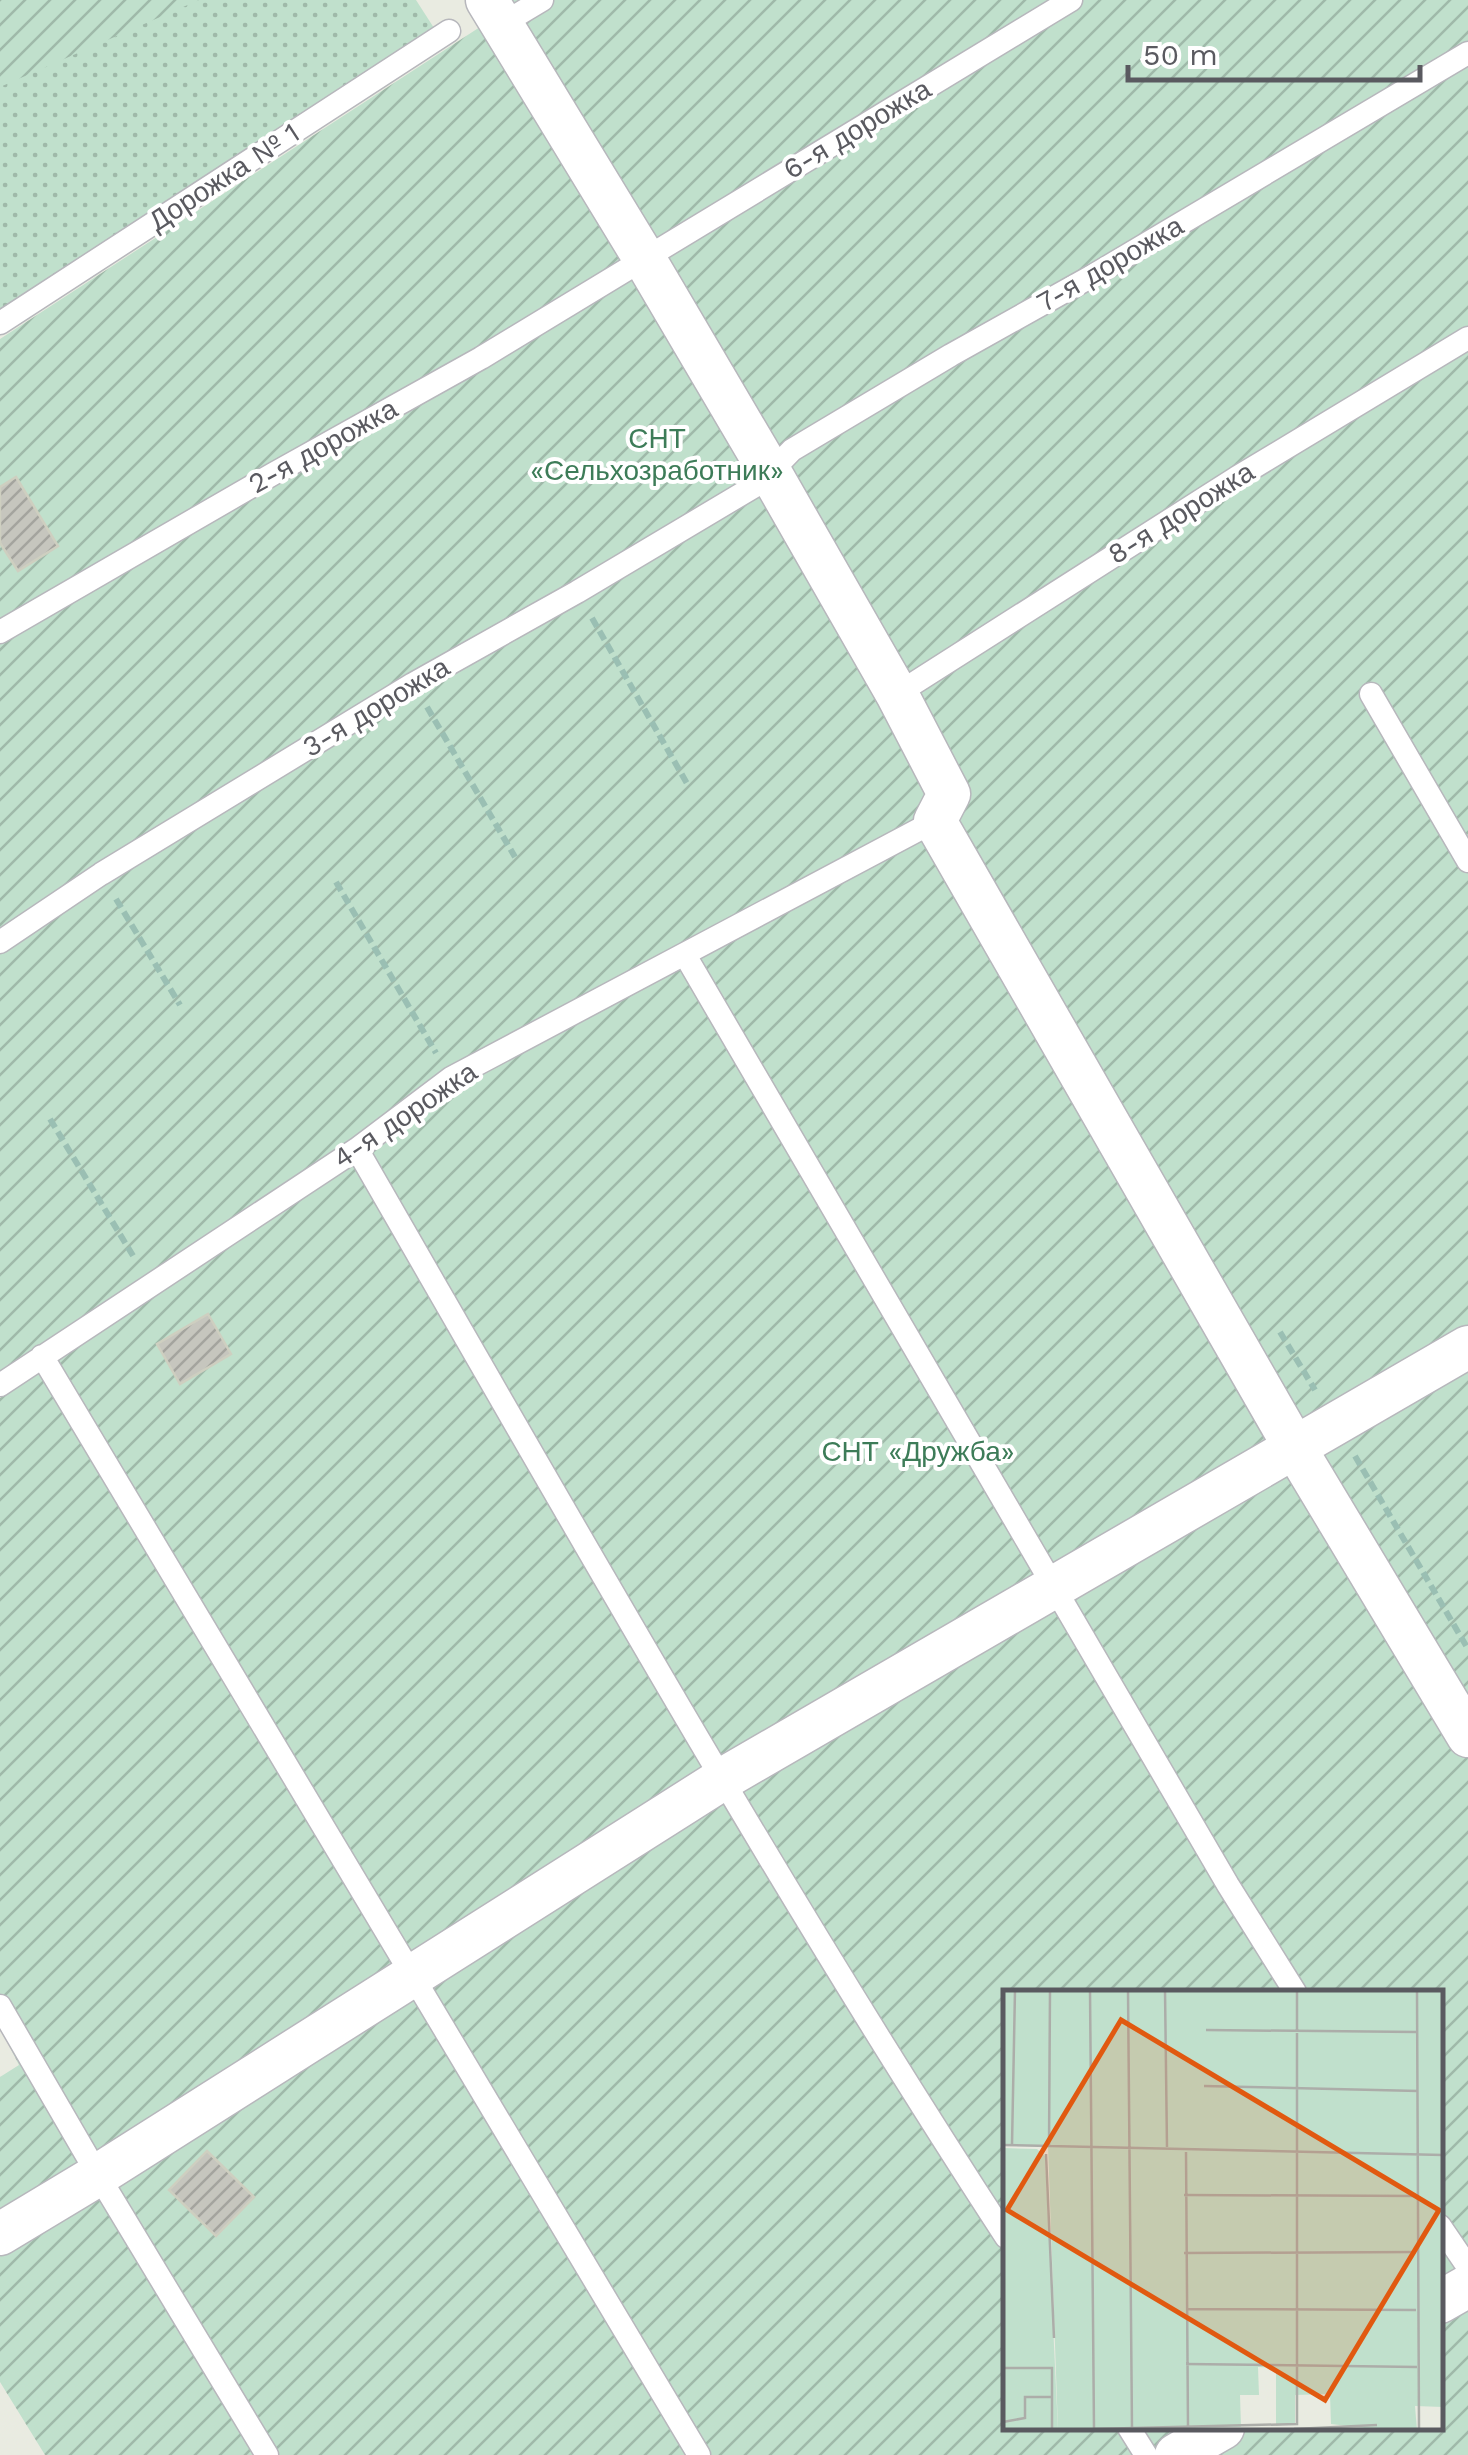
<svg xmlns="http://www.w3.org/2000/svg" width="1468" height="2455" font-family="'Work Sans',sans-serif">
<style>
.grass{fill:url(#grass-dots)}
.garden{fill:url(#garden-furrows);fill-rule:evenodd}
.building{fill:url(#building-hatch);stroke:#cecfc0;stroke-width:2.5}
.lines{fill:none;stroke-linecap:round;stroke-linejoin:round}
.lane-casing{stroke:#b7b7bc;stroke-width:25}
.street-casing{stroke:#b7b7bc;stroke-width:45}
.path{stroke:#9abfb3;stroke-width:6;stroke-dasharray:10 5;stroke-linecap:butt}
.lane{stroke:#fff;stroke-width:22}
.street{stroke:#fff;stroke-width:42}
.labels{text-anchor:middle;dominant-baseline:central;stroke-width:8;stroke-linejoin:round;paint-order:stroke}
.street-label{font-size:28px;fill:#5a5a60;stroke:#fff}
.park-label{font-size:28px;fill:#3d7c58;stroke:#fff}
.inset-road{fill:none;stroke:#acada9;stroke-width:2.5}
.view{fill:#e15910;fill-opacity:0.15;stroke:#e15910;stroke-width:5}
.inset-edge{fill:none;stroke:#5a5a60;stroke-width:5}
</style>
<defs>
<pattern id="grass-dots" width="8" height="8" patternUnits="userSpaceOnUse" patternTransform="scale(2.5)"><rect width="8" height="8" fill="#c0e0cc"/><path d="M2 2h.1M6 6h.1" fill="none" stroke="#9fb9a9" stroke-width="1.8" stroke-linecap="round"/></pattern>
<pattern id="garden-furrows" width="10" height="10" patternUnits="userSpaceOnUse" patternTransform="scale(2.5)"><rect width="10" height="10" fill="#c0e0cc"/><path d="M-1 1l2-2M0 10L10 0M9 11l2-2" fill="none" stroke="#9fb9a9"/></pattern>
<pattern id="building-hatch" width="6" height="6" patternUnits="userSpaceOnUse" patternTransform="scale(2.5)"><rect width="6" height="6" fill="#c6c6be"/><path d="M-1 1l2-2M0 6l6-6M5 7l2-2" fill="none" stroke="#a4a49e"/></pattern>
</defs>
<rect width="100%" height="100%" fill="#e9ebe1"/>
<path class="grass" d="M0,0H416L434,28L0,310Z"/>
<path class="garden" d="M0,0H199L0,87Z
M493,0H1468V2455H45L0,2382V2077L19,2065L0,2028V1398L13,1389L0,1395V339L500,14ZM1006,1992H1440V2428H1006Z"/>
<path class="building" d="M16,477L58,546L18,571L0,543V487Z
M208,1314L231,1354L180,1384L157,1344Z
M207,2151L254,2197L216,2236L169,2190Z"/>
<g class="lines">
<g class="lane-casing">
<path id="lane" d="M502,24L542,0
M0,323L449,31
M0,632L273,474L481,358L1071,0
M897,694L1236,478L1468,338
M1371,694L1468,861
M0,942L101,874L413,684L577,592L760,483L792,450L951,355L1094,275L1468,53
M685,955L1228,1885L1295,1992
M357,1149C568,1515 775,1883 1006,2237
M42,1356L699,2455
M0,1385L357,1149L451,1078L935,821
M0,2006L98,2175L267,2455
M1440,2226L1468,2267
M1129,2428L1146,2455"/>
</g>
<g class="street-casing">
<path id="street" d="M487,0L644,258L770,472L897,694L949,794L935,821L1295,1448L1468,1736
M0,2234L98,2175L721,1780L1468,1347
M1440,2302L1468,2286
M1176,2455L1223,2428"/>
</g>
<path class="path" d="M592,618L689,787
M427,707L515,857
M336,882L436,1053
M116,899L180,1005
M50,1119L135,1259
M1280,1332L1315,1390
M1355,1456L1468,1649"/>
<use href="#lane" class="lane"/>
<use href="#street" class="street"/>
</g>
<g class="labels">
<g class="street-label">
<text transform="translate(857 129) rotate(-31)">6-я дорожка</text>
<text transform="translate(224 177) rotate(-33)">Дорожка № 1</text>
<text transform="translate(1110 264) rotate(-30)">7-я дорожка</text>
<text transform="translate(323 446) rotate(-29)">2-я дорожка</text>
<text transform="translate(1181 513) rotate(-32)">8-я дорожка</text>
<text transform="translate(376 707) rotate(-31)">3-я дорожка</text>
<text transform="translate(405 1115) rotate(-34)">4-я дорожка</text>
</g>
<g class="park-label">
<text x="657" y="438">СНТ<tspan x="657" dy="32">«Сельхозработник»</tspan></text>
<text x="918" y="1451">СНТ «Дружба»</text>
</g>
</g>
<g transform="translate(1003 1990)">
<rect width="440" height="440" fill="#e9ebe1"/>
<path d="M0,158L34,159L42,166L55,440H0Z" fill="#c0e0cc"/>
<path d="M0,0H440V417L412,416L414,440H378L328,434L327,404L292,405V433L273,436V378L255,377L256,405H237L238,437L55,440L45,156L0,155ZM24,160L31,167L22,176L6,268L3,162Z" fill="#c0e0cc"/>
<path class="inset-road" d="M87,0L91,439L294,434V0M125,0L129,438M162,0L164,157M414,0L416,440M203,40L414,42M201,96L415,101M0,155L440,165M9,155L12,0M46,157L47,0M183,162L185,438M43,164L51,348M0,168V277M181,205L414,206M181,263L413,262M183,319L413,320M183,374L414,377M0,378H49V440M0,432L22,428V407H49M291,439L374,435"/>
<path class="view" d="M118,30L436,220L322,410L4,220Z"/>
<rect width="440" height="440" class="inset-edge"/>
</g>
<path d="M1128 65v15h292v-15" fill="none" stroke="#5a5a60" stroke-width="5"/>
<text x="1143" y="65" font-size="30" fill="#5a5a60" stroke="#ffffff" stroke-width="8" paint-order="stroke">50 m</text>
</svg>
